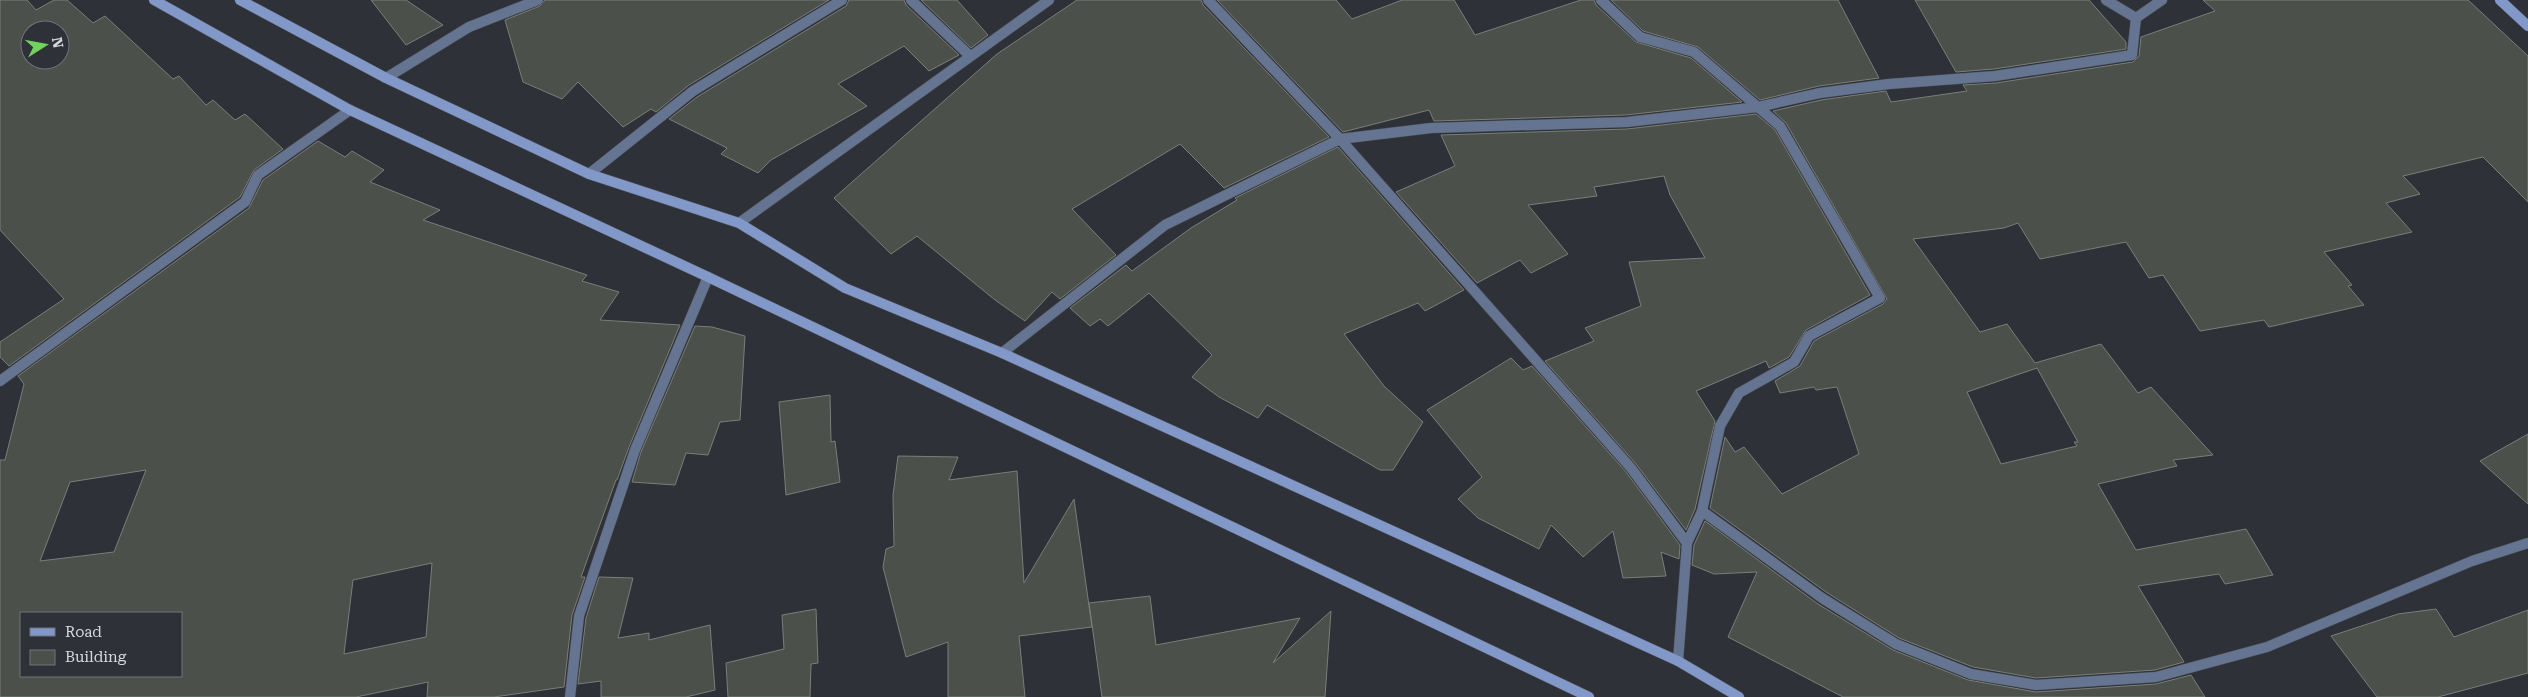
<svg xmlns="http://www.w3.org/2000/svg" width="2528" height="697" font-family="'Roboto Serif',serif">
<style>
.building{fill:#4b504a;stroke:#797f78;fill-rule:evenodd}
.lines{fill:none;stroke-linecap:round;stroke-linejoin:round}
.street-casing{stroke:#4c4f56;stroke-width:11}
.secondary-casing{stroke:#4c4f56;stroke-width:11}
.street{stroke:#657491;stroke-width:10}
.secondary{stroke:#8298c8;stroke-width:10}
</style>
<rect width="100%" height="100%" fill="#2e3138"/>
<path class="building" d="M0,0H27L36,10L54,0H67L93,23L105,16L173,79L179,76L206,105L213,100L235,120L245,114L283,149L254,170L240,197L9,366L0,357V342L64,299L0,230ZM30,30H60V60H30Z
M371,0H406L443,25L406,45Z
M545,0H829L689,85L656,112L651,109L623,127L578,82L562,99L523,82L505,20L540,6Z
M849,0H904L906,5L959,55L929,71L904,46L838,84L867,106L771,160L758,173L721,154L727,148L669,119L697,97L846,6Z
M921,0H957L988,35L971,48Z
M1077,0H1201L1203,5L1329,137L1224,188L1180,144L1072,209L1116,255L1060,299L1052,292L1025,321L995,300L917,236L891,254L834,198L997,54Z
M1217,0H1336L1352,19L1402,0H1454L1475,35L1581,0H1594L1596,5L1636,42L1691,58L1742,102L1626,115L1434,121L1429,110L1343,132Z
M1611,0H1838L1879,78L1819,86L1760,100L1698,47L1643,31Z
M1915,0H2089L2126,42V49L1994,69L1956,72Z
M2203,0H2468L2528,56V202L2483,157L2403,176L2420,194L2386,203L2412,232L2324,252L2352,285L2348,286L2364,305L2269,327L2264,320L2200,331L2163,275L2149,278L2126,242L2040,259L2018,223L2004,228L1913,239L1980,332L2007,324L2035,363L2101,344L2138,393L2151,387L2213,455L2173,460L2177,466L2098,484L2136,550L2246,529L2273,575L2225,584L2219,574L2138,586L2184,662L2155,670L2036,678L1973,667L1899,638L1826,592L1710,508L1725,437L1735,452L1744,447L1782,494L1859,454L1837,387L1816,390L1814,387L1780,393L1775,381L1800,366L1814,341L1883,304L1887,299L1786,123L1773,111L1821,100L1886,91L1891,102L1967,91L1963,85L1996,83L2133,62L2139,56L2141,37L2215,11ZM2037,368L2078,442H2074L2077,446L2001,464L1967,392Z
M1756,114L1775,130L1870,295L1806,330L1789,357L1769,368L1766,361L1696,391L1715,421L1695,509L1686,530L1636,464L1545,361L1594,341L1585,328L1641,306L1629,262L1705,258L1670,195L1664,176L1594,187L1597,196L1528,205L1568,254L1531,273L1520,260L1477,283L1396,192L1455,166L1441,135L1627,129Z
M318,141L345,157L352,151L384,170L370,182L440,210L423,220L587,275L582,281L619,292L600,320L680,325L629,447L617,480H616L581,577H585L572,615L564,687L494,697H427L428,682L356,697H0V460H5L24,384L18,376L249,208L263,180ZM146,470L114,552L40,561L70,482ZM432,563L426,637L344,654L353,580ZM21,613H181V676H21Z
M1338,147L1464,290L1425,311L1418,303L1344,334L1384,386L1423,422L1393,470H1380L1267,405L1258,418L1219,397L1192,377L1212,355L1149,293L1108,326L1100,319L1090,326L1070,308L1126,265L1132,271L1191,228L1237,200L1235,198Z
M695,326L712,327L745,336L740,420L720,422L708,455L686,453L675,485L632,482L641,452Z
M1511,358L1523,370L1532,366L1626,472L1680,545L1679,559L1661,552L1666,576L1623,578L1613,531L1583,557L1551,525L1539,549L1478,518L1458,499L1482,477L1427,410Z
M830,395L831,442L835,441L840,482L786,495L779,402Z
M2528,434V504L2480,461Z
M898,456L958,457L949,480L1017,471L1024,583L1074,499L1092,627L1019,636L1025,697H948V642L906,657L883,567L886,549L894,546L893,495Z
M1705,521L1818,604L1893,650L1968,680L2036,692L2156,684L2191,675L2205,697H1843L1728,637L1757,572L1714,574L1692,565L1694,545Z
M599,577L633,578L618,638L649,633V640L710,625L715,690L686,697H601V681L578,684L586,618Z
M1150,596L1156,645L1300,618L1273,663L1331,611L1325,697H1102L1089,603Z
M816,609L818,663L811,664L810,697H728L726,663L784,649L782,615Z
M2436,609L2454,637L2528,610V673L2438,697H2377L2331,636L2398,614Z"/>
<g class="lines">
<g class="street-casing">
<path id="street" d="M911,0L969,55
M1208,0L1340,139L1631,468L1687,543L1678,661
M1601,0L1640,37L1694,52L1780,126L1880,298L1809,336L1794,362L1739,393L1720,426L1702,511
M2106,0L2136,18
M386,78L469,27L538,0
M589,174L693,91L842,0
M739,223L1049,0
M1002,353L1165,225L1340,139L1431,128L1627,122L1758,107L1820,93L1889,84L1995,76L2132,55L2136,18L2162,0
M0,381L245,202L258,175L350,110
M1687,543L1702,511L1822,598L1896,644L1971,674L2036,685L2156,677L2267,647L2472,561L2528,543
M570,697L579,616L635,450L708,277"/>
</g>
<g class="secondary-casing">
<path id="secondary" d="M154,0L350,110L708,277L1589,697
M240,0L386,78L589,174L739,223L845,288L1002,353L1678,661L1739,697
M2500,0L2528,26"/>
</g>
<use href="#street" class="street"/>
<use href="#secondary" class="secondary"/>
</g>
<rect x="20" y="612" width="162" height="65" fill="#2e3138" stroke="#71747a"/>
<rect x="30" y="628" width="25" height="8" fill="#8298c8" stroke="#71747a"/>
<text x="65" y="637" font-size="15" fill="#d6d8dc">Road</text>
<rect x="30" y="650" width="25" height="15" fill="#4b504a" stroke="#71747a"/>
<text x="65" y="662" font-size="15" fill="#d6d8dc">Building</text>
<g transform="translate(45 45) rotate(79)"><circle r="24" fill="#2e3138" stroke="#71747a"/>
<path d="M0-4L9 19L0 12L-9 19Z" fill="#71d35e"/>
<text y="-8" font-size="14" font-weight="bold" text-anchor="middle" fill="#d6d8dc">N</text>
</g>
</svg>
